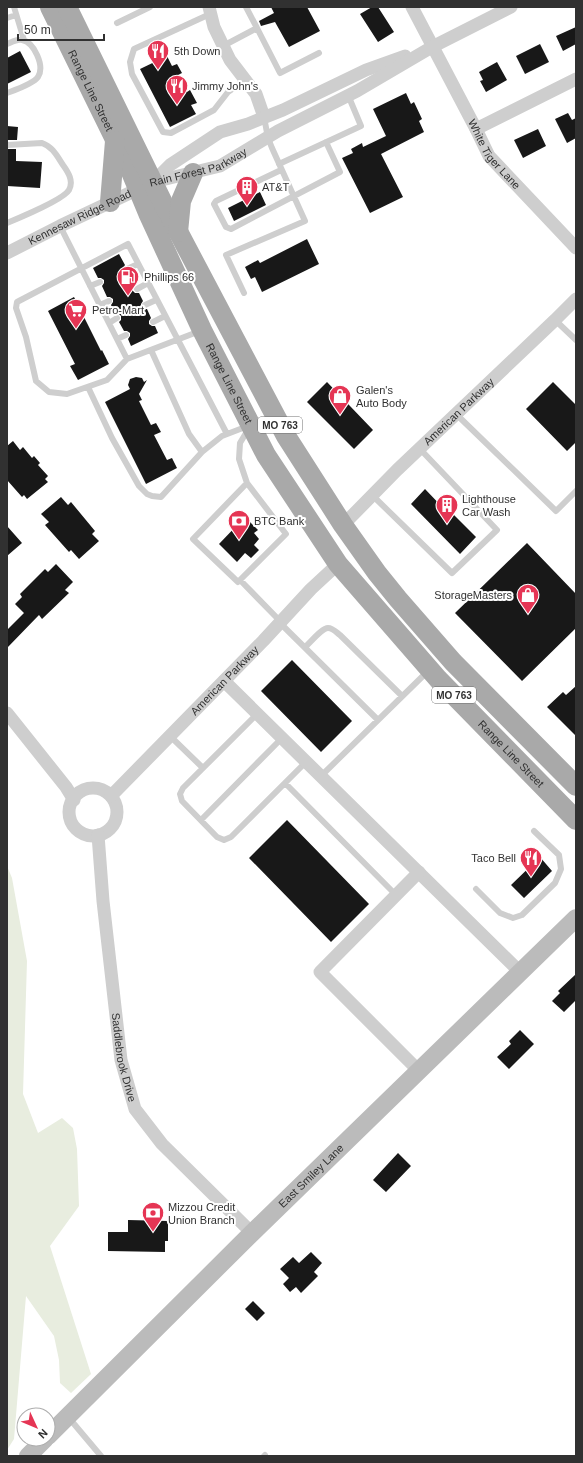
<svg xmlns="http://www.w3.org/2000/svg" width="583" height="1463" font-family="Helvetica,sans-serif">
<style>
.green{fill:#e8eddf}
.building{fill:#181818}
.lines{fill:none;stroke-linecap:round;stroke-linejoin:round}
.lane{stroke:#cecece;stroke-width:6}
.street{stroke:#cecece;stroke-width:13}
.secondary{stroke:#bbb;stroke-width:18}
.primary{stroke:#a9a9a9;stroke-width:20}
.labels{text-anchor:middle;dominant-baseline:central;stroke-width:4;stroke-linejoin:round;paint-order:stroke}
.shield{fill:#fff;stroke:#6f6f6f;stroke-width:1}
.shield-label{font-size:10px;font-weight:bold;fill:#313131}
.poi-label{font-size:11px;fill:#313131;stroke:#fff;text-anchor:start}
.street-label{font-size:11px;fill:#313131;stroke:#fff}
</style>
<rect width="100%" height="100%" fill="#fff"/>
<path class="green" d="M7,866L12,878L27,961L23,1094L38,1133L62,1118L73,1128L77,1149L79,1206L50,1246L91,1374L71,1393L60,1383L59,1360L54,1336L26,1296L14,1439L7,1450Z"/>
<path class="building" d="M271,7H307L320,31L289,47L275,22L261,26L259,21L274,13Z
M372,7H378L394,32L378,42L360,14Z
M576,27V44L563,51L556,36Z
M540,44L549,62L525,74L516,56Z
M20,51L31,72L7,84V58Z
M167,56L172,66L177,64L182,73L178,75L187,92L190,90L197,103L191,105L196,114L170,127L140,69Z
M497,62L507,80L486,92L480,81L483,80L479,72Z
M406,93L411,104L414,102L422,119L419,121L424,132L381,154L403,197L370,213L342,158L353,153L351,149L362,143L363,147L386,136L373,109Z
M568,113L572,120L576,118V138L567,143L555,119Z
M7,126L18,127L17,140H7Z
M538,129L546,146L523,158L514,140Z
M7,149H16V161L42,162L40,188L7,186Z
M260,192L266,205L234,221L228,208Z
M307,239L319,264L262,292L255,277L251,279L245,267L258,260L260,263Z
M119,254L125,265L123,268V271L126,273H129L135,285L133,287V291L135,293H139L143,301L141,304V307L144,309H147L151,318L149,321V324L152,326H155L158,333L131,346L128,339L130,336V333L127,331H124L119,322L121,320V316L119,314H115L111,305L113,302V299L110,297H107L102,286L104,283V280L101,278H98L93,268Z
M74,297L101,351L102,350L109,364L78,380L70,366L75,364L48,311Z
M136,377L142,378L144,382L147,380L139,394L142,400L139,401L151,425L156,423L161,432L154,435L167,460L172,458L177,468L146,484L105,402L130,389L128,385L130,379Z
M327,382L373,430L354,449L307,402Z
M553,382L576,405V442L567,451L526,409Z
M13,441L20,450L23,447L32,458L34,456L40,463L38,465L48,476L45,479L48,482L27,499L24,495L22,497L7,480V446Z
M425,489L447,512L449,510L476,537L460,554L411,504Z
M61,497L68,505L71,502L95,531L92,534L99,541L79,559L71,550L69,552L45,525L49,522L41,514Z
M241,521L246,526L250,522L258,530L254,533L259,539L254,545L259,550L251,558L245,553L237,562L219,544Z
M7,526L22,543L7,556Z
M527,543L576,594V628L522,681L455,613Z
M56,564L73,582L65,590L69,593L42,619L39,615L7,648V630L24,613L15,604L22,597L20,594L45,569L48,572Z
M292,660L352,721L321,752L261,691Z
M576,686V736L547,707L563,692L566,695Z
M287,820L369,904L331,942L249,858Z
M540,857L552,871L524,898L511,885Z
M576,974V1000L564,1012L552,1001L560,993L558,991Z
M520,1030L534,1044L509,1069L497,1057L511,1044L509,1041Z
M398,1153L411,1166L386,1192L373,1180Z
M128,1220L168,1221V1241H165V1252L108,1251V1232H128Z
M311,1252L322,1263L314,1272L318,1276L301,1293L296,1287L290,1292L283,1284L289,1278L280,1269L293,1257L299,1263Z
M253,1301L265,1313L257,1321L245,1309Z"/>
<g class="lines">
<path class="lane" d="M14,7L24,40
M246,7L257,28
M210,14L134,49L130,62L132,74L163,132L171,133L214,110L228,92L245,80
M7,18L16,15
M117,23L150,7
M7,44C12,42 17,39 22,40C34,42 45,66 38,77C33,84 15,90 7,93
M223,46L257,28L280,73L319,53
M7,145L42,143C53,147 57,156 63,165C68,172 74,181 69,190C64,199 19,218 7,223
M279,164L361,126L348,95
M281,170L216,201L214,204L226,227L231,229L340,172L326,142
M60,226L127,359L200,331
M127,269L138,264
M90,286L100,282
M137,289L148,283
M244,293L226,255L305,221L272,148L268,138L264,117
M100,305L109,301
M145,305L156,300
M555,320L576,340
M153,322L165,316
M109,323L117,318
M117,339L126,335
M151,350L189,434L202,452
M127,359L107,380L67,394L49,392L36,381L26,337L16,308L17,302L128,244L227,434
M88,387L112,438L139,486L147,494L152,496L161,497L202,452L222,436L248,426
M456,414L556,511L576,491
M247,483L239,459L240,443L249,428
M372,495L452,573L497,530L420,449
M240,580L286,534L247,483L193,539L238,582L240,580L281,622
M280,623L378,720
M305,647C310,643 322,628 328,628C333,628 337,633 340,635L402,696
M257,714L183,788L180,794L182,801L217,837L224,840L231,837L306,762
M170,736L203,768
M321,776L427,672
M285,783L396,895
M201,820L282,738
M476,889L500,913L513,918L522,915L555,883L561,869L559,855L534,831
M69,1418L101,1456
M264,1456L265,1455"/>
<g class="street">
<path d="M209,7L214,27L230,60L256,94L264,117"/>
<path id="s1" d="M412,7L476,129L489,156L576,248"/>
<path d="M476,129L576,79"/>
<path d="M153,182L170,165L220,132L248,124L283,110L366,70L405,56"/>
<path id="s2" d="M7,253L60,226L153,182L220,166L278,131L357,91L432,47L511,7"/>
<path id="s3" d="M343,525L397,470L555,320L576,299"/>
<path d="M224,681L520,972"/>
<path d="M7,713L66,787L74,800"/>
<circle cx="93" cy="812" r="24"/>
<path id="s4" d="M111,796L263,641L311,589L338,564"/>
<path id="s5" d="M98,835L103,901L121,1060L135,1109L162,1144L252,1233"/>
<path d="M418,1070L320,972L419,872"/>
</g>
<g class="secondary">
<path id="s6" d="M48,1436L252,1233L576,918"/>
<path d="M28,1456L45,1439"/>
</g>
<g class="primary">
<path id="s7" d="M50,7L131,172L148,213L202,330L266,455L338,564L438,679L576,820"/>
<path d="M67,7L163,203L286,436L343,525L377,573L398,599L453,662L576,786"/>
<path d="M110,202L115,141"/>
<path d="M178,232L181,201L193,173"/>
</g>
</g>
<defs>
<g id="restaurant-pin" transform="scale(1.15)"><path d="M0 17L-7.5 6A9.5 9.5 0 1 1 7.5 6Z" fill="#e53554" stroke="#fff"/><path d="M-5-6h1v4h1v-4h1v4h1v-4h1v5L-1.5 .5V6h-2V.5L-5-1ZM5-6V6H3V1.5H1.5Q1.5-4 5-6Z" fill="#fff"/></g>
<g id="building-pin" transform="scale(1.15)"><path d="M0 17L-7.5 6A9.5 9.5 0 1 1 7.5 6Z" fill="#e53554" stroke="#fff"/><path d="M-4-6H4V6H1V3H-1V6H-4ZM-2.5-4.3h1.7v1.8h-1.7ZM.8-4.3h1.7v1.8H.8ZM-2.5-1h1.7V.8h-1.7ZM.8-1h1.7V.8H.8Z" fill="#fff"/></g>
<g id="fuel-pin" transform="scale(1.15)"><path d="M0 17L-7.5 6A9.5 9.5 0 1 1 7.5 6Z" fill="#e53554" stroke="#fff"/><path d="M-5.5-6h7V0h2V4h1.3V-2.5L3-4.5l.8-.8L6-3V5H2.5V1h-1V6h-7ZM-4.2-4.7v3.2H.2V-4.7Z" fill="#fff"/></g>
<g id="supermarket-pin" transform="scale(1.15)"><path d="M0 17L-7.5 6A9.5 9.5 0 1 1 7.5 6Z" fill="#e53554" stroke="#fff"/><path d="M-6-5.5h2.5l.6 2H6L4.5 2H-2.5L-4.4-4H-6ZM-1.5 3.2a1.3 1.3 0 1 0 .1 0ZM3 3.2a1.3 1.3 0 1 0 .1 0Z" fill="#fff"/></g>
<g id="shop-pin" transform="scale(1.15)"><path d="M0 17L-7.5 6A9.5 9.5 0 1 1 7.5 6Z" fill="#e53554" stroke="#fff"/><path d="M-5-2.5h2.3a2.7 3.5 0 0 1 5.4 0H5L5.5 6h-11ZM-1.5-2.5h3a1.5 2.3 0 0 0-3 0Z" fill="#fff"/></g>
<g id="bank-pin" transform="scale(1.15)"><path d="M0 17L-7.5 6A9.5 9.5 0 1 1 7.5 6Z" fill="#e53554" stroke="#fff"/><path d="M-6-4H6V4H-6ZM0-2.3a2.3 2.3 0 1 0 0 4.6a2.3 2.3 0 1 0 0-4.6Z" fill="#fff"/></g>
</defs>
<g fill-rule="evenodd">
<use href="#restaurant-pin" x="158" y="51"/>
<use href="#restaurant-pin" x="177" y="86"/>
<use href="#building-pin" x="247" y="187"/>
<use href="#fuel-pin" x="128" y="277"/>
<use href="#supermarket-pin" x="76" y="310"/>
<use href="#shop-pin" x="340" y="396"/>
<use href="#building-pin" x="447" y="505"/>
<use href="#bank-pin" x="239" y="521"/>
<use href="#shop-pin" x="528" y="595"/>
<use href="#restaurant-pin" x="531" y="858"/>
<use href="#bank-pin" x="153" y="1213"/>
</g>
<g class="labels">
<g class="shield">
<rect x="258" y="417" width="44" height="16" rx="3"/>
<rect x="432" y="687" width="44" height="16" rx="3"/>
</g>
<g class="shield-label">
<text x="280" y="425">MO 763</text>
<text x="454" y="695">MO 763</text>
</g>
<g class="poi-label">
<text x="174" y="51">5th Down</text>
<text x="192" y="86">Jimmy John's</text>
<text x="262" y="187">AT&amp;T</text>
<text x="144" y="277">Phillips 66</text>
<text x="92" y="310">Petro-Mart</text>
<text x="356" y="390">Galen's<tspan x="356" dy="13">Auto Body</tspan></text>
<text x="462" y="499">Lighthouse<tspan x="462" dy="13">Car Wash</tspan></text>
<text x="254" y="521">BTC Bank</text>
<text x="512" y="595" text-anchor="end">StorageMasters</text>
<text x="516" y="858" text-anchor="end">Taco Bell</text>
<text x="168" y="1207">Mizzou Credit<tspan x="168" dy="13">Union Branch</tspan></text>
</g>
<g class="street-label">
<text stroke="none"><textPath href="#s7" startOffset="93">Range Line Street</textPath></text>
<text stroke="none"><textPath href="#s1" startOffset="169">White Tiger Lane</textPath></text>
<text stroke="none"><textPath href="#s2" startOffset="210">Rain Forest Parkway</textPath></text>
<text stroke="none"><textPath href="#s2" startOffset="81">Kennesaw Ridge Road</textPath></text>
<text stroke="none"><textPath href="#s7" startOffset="417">Range Line Street</textPath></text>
<text stroke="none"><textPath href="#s3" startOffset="162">American Parkway</textPath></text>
<text stroke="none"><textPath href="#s4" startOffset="162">American Parkway</textPath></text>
<text stroke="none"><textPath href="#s7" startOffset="885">Range Line Street</textPath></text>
<text stroke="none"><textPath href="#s5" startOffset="224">Saddlebrook Drive</textPath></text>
<text stroke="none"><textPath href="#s6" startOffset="370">East Smiley Lane</textPath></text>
</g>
</g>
<rect width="583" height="1463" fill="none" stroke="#313131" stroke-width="16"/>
<g transform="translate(36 1427) rotate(134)"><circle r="19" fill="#ffffff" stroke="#adadad"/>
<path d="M0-3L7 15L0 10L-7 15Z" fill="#e53554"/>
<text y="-6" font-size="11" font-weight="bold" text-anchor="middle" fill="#313131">N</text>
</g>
<path d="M18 34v6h86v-6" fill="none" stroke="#313131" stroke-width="2"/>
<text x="24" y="34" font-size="12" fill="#313131" stroke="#ffffff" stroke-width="3" paint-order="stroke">50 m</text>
</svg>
